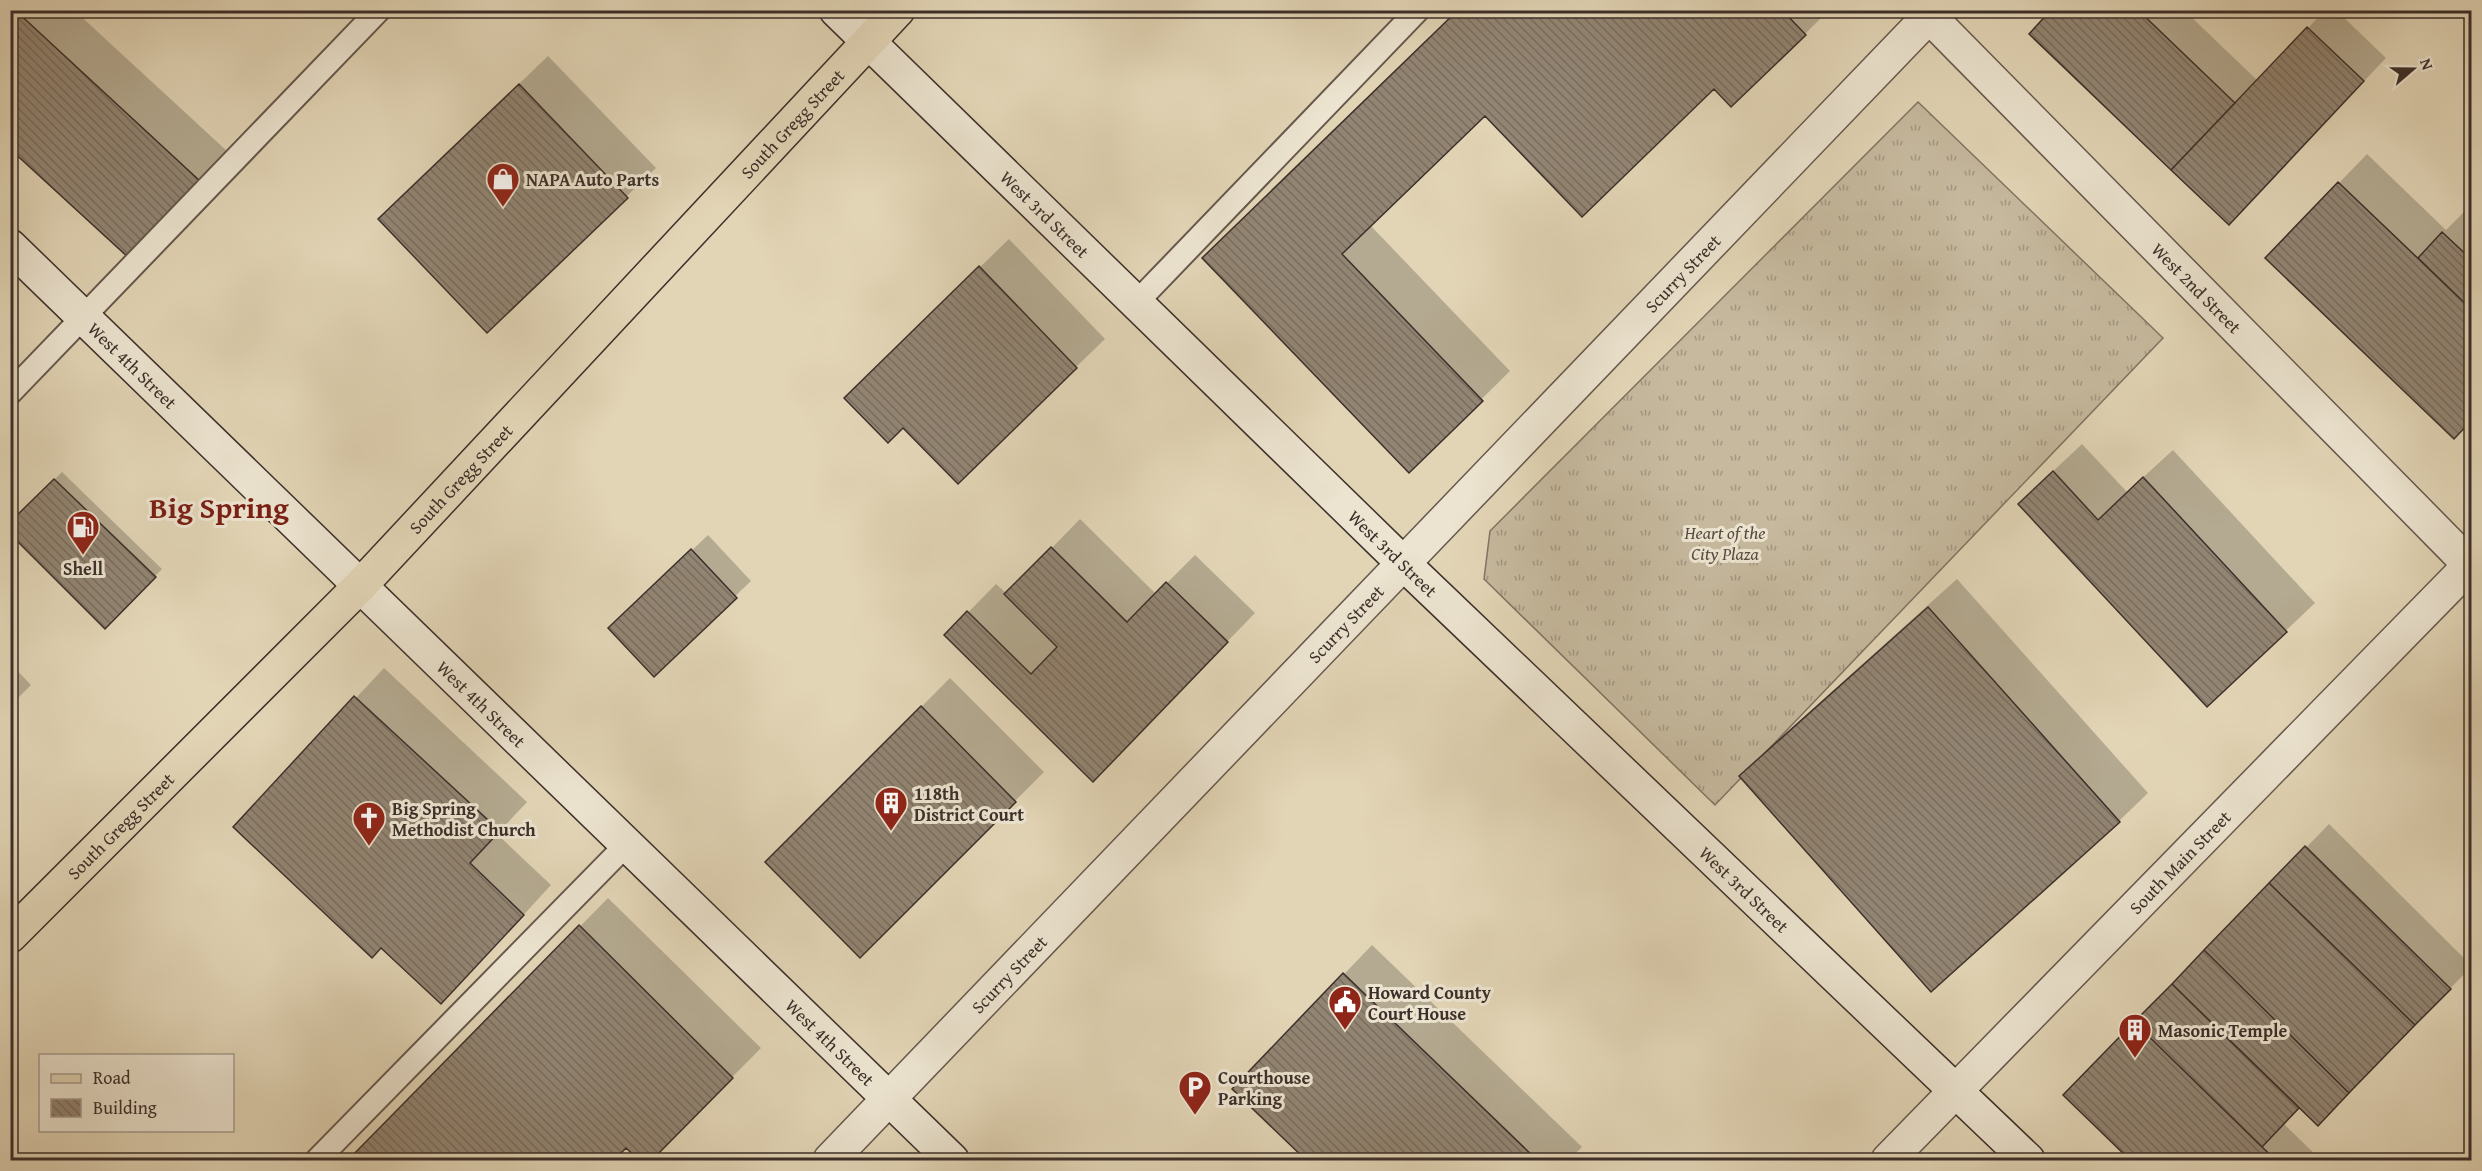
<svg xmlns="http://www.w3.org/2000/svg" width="2482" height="1171" font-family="'Gentium Book Plus',serif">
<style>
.grass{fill:url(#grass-tufts);stroke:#817464;stroke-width:1.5}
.shadow{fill:#0003}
.building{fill:url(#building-back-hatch);stroke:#3c2f2a;stroke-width:1.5}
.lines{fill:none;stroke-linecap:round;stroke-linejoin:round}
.lane-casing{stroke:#66584d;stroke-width:26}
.street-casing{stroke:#66584d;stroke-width:36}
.secondary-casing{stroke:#3c2f2a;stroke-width:36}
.primary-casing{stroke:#3c2f2a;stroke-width:36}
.lane{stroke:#ece4d0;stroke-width:22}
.street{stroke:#ece4d0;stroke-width:33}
.secondary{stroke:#ece4d0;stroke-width:33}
.primary{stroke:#e2d5b6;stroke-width:33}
.labels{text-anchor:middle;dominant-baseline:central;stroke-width:6;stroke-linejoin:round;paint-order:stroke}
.street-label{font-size:18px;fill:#3c2f2a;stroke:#ece4d0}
.poi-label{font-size:18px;font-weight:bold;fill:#3c2f2a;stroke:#ece4d0;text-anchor:start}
.park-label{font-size:18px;font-style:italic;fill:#584b41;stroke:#ece4d0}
.town-label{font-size:30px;font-weight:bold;fill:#7a1f14;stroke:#ece4d0}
</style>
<defs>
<pattern id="grass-tufts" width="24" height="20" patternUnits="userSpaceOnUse" patternTransform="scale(1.5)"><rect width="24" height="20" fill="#c6b99e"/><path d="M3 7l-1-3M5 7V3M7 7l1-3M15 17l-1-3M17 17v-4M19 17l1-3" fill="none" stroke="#a29781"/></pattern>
<pattern id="building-back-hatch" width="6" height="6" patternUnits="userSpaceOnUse" patternTransform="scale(1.5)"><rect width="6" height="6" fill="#928573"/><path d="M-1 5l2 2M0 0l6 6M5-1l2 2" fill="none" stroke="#786d5f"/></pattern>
</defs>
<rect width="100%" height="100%" fill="#e2d5b6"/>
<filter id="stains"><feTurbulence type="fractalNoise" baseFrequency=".00333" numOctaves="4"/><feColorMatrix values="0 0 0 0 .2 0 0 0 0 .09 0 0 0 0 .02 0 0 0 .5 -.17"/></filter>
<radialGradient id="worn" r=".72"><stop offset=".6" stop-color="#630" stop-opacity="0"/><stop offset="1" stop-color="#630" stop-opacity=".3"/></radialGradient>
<path class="grass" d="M1918,102L2163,338L1715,805L1484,579L1490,531Z"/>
<path class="shadow" d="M10,10H74L228,152L158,229Z
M1459,10H1829L1805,34L1714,87L1485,113L1370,225L1510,371L1409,471L1233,229Z
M2053,10H2184L2258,81L2325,10H2336L2386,58L2251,200Z
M548,56L656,168L487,331L408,191Z
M2367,154L2446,230L2465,211L2472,217V419L2339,183Z
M1009,239L1105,339L1076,367L875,369Z
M2082,444L2127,492L2173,450L2315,603L2207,705L2048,476Z
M62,472L162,569L105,627L10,524Z
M1080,519L1156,594L1195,555L1255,613L1121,751L946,635L996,584L1007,594Z
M708,535L751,581L654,674L626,613Z
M1957,579L2148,793L2119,821L1741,776L1769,748Z
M10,663L31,685L10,706Z
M384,668L527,802L497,834L551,885L469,974L382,946L235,827Z
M950,678L1044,772L860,956L767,862Z
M2329,824L2472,966L2340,1102L2299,1106L2283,1123L2321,1160H2132L2065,1095Z
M608,898L761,1048L650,1160H641L627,1146L613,1160H350Z
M1372,945L1582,1147L1569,1160H1309L1234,1089Z"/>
<path class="building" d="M10,10H15L201,182L130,259L10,149Z
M1458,10H1782L1806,35L1731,107L1714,89L1582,217L1485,116L1342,254L1483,401L1409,473L1202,258Z
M2051,10H2138L2235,103L2171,170L2029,34Z
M2307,27L2364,81L2229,225L2171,170Z
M519,84L628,198L487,333L378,219Z
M2338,182L2472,310V420L2454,439L2265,258Z
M2442,232L2472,260V310L2418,258Z
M979,266L1077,368L958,484L903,428L888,443L844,398Z
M2053,471L2098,520L2143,477L2287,632L2207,707L2018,504Z
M54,479L156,577L105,629L10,534V522Z
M1051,547L1127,622L1166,582L1228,642L1093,782L944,635L967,611L1031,674L1057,647L1004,594Z
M691,549L737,598L654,677L608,628Z
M1928,607L2120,822L1931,992L1739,776Z
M354,696L500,831L470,863L524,915L441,1004L381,948L372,958L233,827Z
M921,706L1016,802L860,958L765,862Z
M2305,846L2451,989L2415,1025L2269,883Z
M2269,883L2415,1025L2349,1093L2204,950Z
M579,925L733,1078L652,1160H639L626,1148L614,1160H348Z
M2204,950L2349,1093L2318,1126L2172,984Z
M1343,973L1537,1160H1306L1232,1089Z
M2172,984L2299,1108L2262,1147L2134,1022Z
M2134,1022L2262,1147L2276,1160H2130L2063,1095Z"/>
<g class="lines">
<g class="lane-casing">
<path id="lane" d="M1136,303L1418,10
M10,393L379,10
M317,1160L627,844"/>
</g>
<g class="street-casing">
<g id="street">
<path id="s1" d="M1923,10L2472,567"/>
<path id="s2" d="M830,1160L1935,10"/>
<path id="s3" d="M1888,1160L2472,563"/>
</g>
</g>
<g class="secondary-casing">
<g id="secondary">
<path id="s4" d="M836,10L1404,564L2028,1160"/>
<path id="s5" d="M10,246L952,1160"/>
</g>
</g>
<g class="primary-casing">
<g id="primary">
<path id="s6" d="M10,936L360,586L898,10"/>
</g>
</g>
<use href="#lane" class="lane"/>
<use href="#street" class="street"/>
<use href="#secondary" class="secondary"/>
<use href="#primary" class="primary"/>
</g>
<defs>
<g id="shop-pin" transform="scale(1.725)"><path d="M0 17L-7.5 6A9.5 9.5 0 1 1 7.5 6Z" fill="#8f2418" stroke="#ece4d0"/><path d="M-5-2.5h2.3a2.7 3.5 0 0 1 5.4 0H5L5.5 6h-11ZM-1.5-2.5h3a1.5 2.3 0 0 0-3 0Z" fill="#fff"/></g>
<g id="fuel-pin" transform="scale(1.725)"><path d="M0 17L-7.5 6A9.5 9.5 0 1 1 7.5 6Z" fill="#8f2418" stroke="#ece4d0"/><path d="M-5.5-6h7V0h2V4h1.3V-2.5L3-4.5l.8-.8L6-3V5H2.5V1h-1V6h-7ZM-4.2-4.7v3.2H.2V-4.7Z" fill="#fff"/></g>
<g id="building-pin" transform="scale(1.725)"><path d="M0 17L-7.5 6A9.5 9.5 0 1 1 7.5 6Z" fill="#8f2418" stroke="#ece4d0"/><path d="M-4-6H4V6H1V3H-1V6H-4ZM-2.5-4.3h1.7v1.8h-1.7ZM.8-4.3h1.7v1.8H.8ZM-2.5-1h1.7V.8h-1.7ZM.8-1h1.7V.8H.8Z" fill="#fff"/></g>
<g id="church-pin" transform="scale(1.725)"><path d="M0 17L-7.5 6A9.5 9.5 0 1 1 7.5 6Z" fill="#8f2418" stroke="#ece4d0"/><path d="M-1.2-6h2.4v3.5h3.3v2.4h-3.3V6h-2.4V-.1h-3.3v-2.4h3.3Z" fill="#fff"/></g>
<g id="civic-pin" transform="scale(1.725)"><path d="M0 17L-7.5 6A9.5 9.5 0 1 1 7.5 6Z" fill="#8f2418" stroke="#ece4d0"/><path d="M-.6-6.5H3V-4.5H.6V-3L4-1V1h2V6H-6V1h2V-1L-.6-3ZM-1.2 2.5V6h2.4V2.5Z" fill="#fff"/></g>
<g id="parking-pin" transform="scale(1.725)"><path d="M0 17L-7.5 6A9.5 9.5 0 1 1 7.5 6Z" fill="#8f2418" stroke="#ece4d0"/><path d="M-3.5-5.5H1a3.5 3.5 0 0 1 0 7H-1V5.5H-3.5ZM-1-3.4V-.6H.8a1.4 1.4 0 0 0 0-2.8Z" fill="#fff"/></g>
</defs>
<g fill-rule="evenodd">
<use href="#shop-pin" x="503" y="179"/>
<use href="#fuel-pin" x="83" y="527"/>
<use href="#building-pin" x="891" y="803"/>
<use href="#church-pin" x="369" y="818"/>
<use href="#civic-pin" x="1345" y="1002"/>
<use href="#building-pin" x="2135" y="1030"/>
<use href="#parking-pin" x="1195" y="1087"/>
</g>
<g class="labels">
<g class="street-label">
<text stroke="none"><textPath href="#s6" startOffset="1128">South Gregg Street</textPath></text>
<text stroke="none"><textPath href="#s4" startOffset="292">West 3rd Street</textPath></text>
<text stroke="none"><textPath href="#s2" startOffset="1230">Scurry Street</textPath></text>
<text stroke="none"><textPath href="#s1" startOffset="390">West 2nd Street</textPath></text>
<text stroke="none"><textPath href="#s5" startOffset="171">West 4th Street</textPath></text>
<text stroke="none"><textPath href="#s6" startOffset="642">South Gregg Street</textPath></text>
<text stroke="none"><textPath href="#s4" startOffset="778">West 3rd Street</textPath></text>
<text stroke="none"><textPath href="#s2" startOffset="744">Scurry Street</textPath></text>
<text stroke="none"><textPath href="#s5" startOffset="657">West 4th Street</textPath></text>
<text stroke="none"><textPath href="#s6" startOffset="156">South Gregg Street</textPath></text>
<text stroke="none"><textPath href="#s3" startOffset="417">South Main Street</textPath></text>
<text stroke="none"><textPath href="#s4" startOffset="1264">West 3rd Street</textPath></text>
<text stroke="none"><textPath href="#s2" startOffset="258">Scurry Street</textPath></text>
<text stroke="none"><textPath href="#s5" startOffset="1143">West 4th Street</textPath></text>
</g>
<g class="poi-label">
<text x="526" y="179">NAPA Auto Parts</text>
<text x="83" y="568" text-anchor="middle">Shell</text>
<text x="914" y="793">118th<tspan x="914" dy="21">District Court</tspan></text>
<text x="392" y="808">Big Spring<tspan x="392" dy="21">Methodist Church</tspan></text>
<text x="1368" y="992">Howard County<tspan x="1368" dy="21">Court House</tspan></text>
<text x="2158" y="1030">Masonic Temple</text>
<text x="1218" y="1077">Courthouse<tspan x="1218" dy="21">Parking</tspan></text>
</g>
<g class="park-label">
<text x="1725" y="532">Heart of the<tspan x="1725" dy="21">City Plaza</tspan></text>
</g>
<g class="town-label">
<text x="219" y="507">Big Spring</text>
</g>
</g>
<rect width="2482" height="1171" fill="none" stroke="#e2d5b6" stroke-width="36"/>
<rect x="12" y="12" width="2458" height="1147" fill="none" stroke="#3c2f2a" stroke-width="3"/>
<rect x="18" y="18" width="2446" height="1135" fill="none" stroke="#3c2f2a" stroke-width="1.5"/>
<rect x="39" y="1054" width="195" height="78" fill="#ece4d0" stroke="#a69c8e" stroke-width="1.5"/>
<rect x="51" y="1074" width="30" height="9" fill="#e2d5b6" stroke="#a69c8e" stroke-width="1.5"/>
<text x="93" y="1084" font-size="18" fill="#3c2f2a">Road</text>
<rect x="51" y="1099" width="30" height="18" fill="url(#building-back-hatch)" stroke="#a69c8e" stroke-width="1.5"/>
<text x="93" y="1114" font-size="18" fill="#3c2f2a">Building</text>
<g transform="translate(2413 69) rotate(70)" stroke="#ece4d0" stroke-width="4.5" paint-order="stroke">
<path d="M0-4.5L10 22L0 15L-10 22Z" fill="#3c2f2a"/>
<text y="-9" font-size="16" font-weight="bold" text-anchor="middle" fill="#3c2f2a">N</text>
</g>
<rect width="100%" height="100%" filter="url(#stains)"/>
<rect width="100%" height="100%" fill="url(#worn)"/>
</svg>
